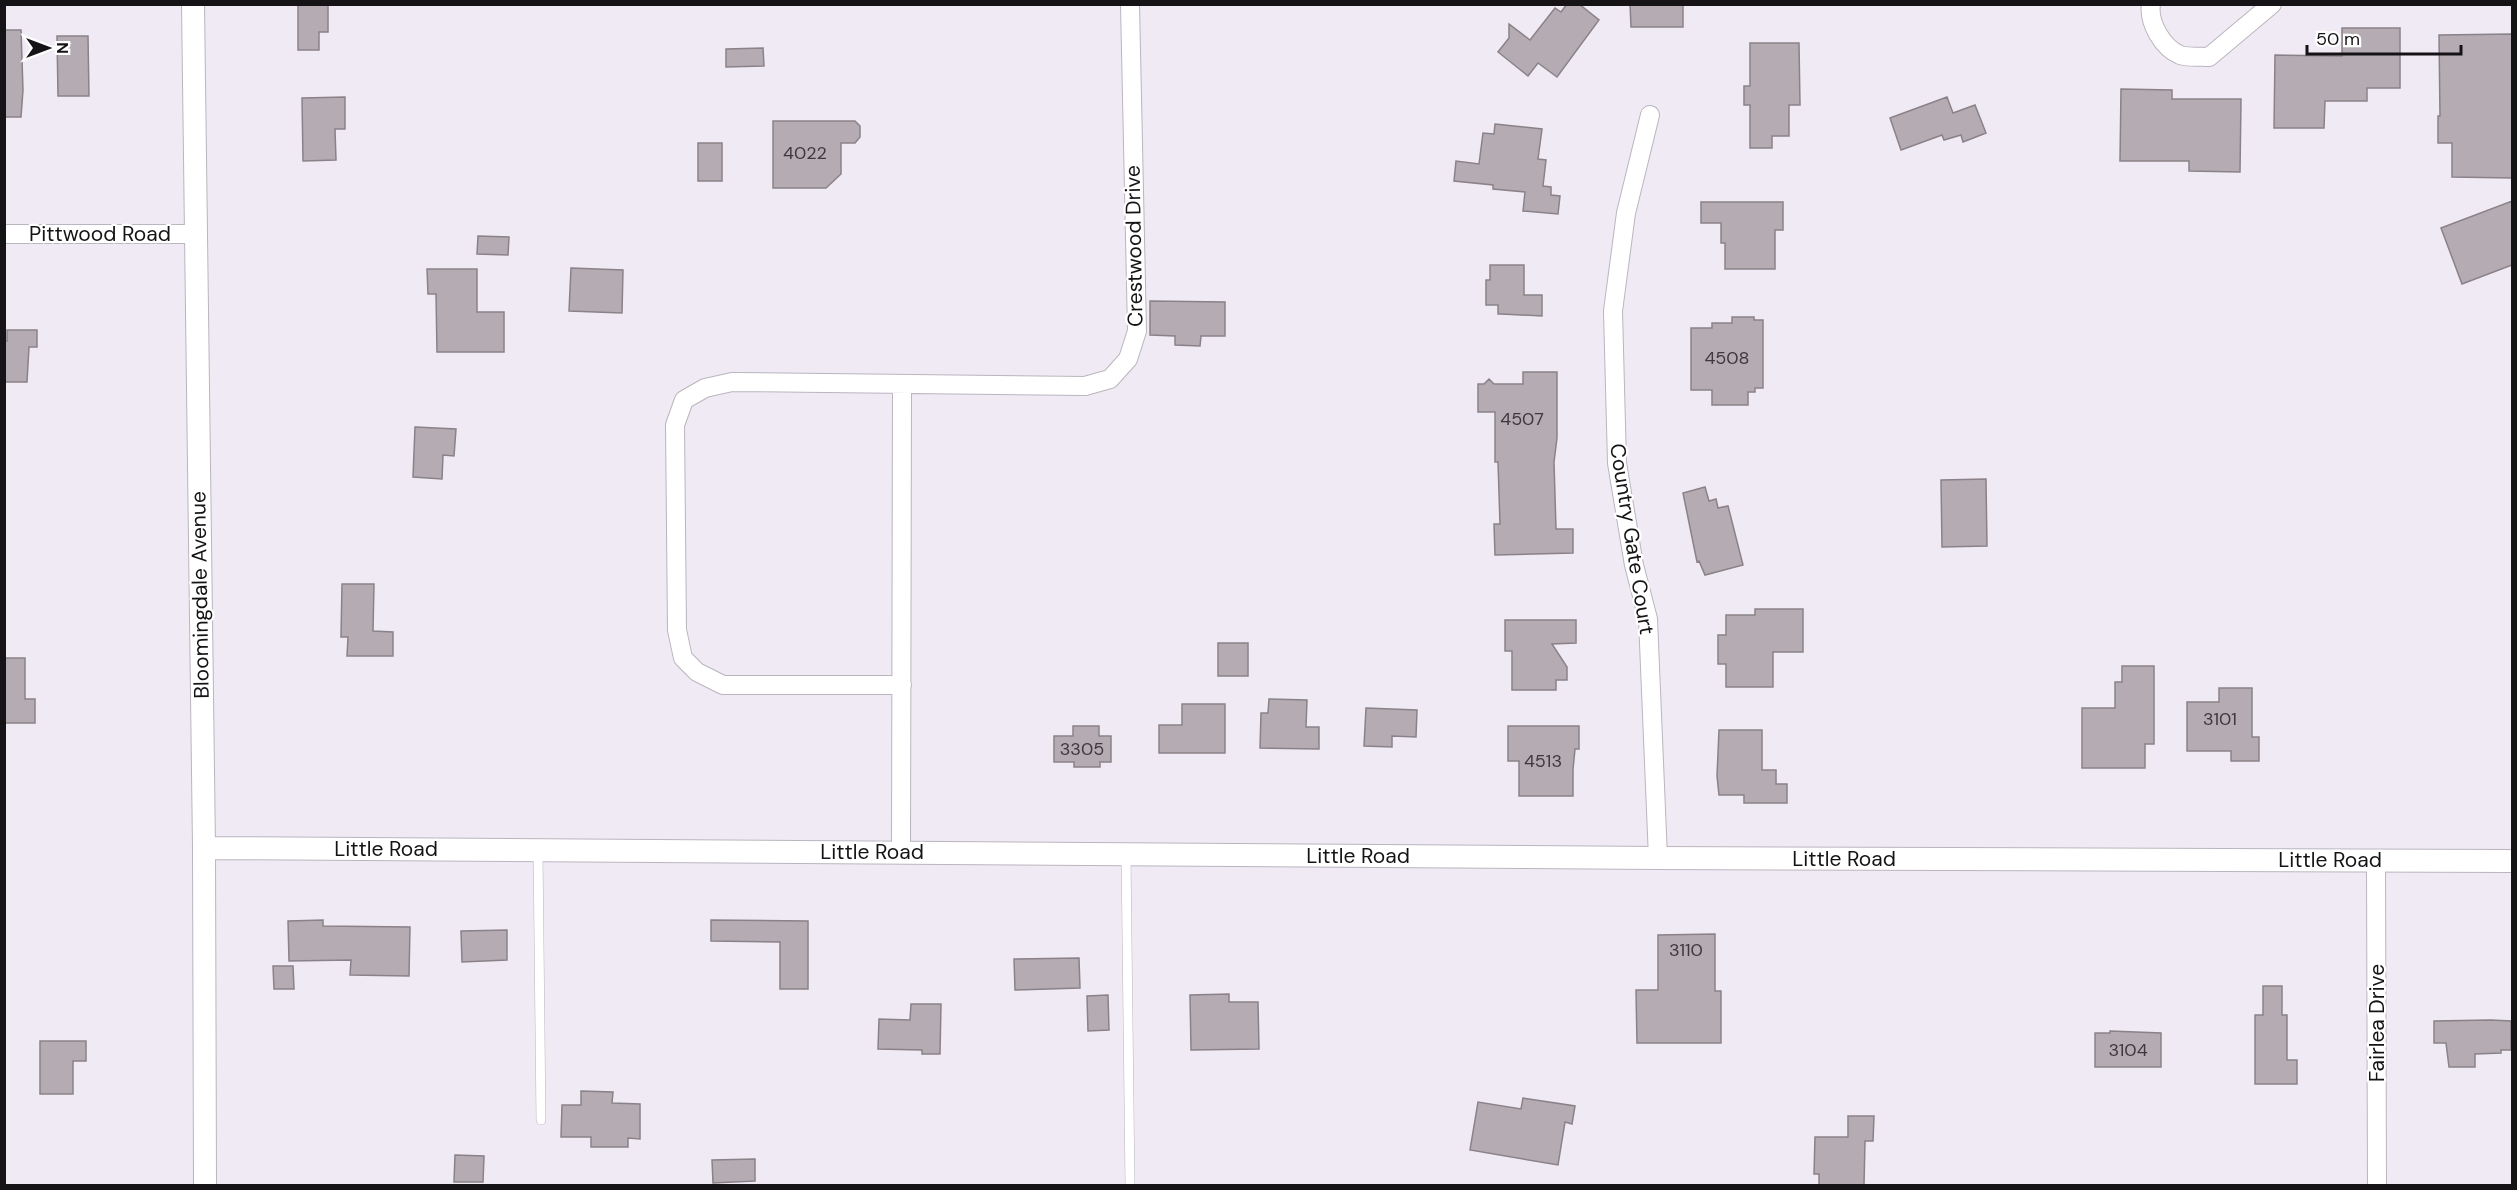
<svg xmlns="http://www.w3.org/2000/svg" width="2517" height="1190" font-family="'DM Sans',sans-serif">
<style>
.building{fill:#b5acb3;stroke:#8a8288;stroke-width:1.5}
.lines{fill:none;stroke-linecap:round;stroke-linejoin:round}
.service-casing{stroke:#bab5be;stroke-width:10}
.minor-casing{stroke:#bab5be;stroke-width:20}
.tertiary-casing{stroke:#bab5be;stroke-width:24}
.service{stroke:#fff;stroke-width:9}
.minor{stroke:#fff;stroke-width:18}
.tertiary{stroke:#fff;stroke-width:22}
.labels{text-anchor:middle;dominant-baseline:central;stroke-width:4.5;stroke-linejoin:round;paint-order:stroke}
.number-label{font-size:18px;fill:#3d393d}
.street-label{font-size:21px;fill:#151316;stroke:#fff}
</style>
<rect width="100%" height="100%" fill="#f0eaf4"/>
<path class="building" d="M298,4H328V32H319V50H298Z
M1567,4H1579L1599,20L1557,77L1538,63L1528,76L1498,52L1509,38V24L1530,40L1555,8L1561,12Z
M1630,4H1683V27H1631Z
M2342,28H2400V88H2367V101H2325L2324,128H2274L2275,55L2342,56Z
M4,30H21L23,90L21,117H4Z
M2512,34V178L2452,177V143H2438V116H2440L2439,35Z
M57,36H88L89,96H58Z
M1750,43H1799L1800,105H1789V136H1772V148H1750V105H1744V86H1750Z
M763,48L764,66L726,67V49Z
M2121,89L2172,90V99H2241L2240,172L2189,171V161H2120Z
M345,97V129H335L336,160L303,161L302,98Z
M1947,97L1953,113L1975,105L1986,133L1963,142L1961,135L1944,140L1942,135L1901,150L1890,118Z
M773,121H855L860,126V137L855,143H841V174L826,188H773Z
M1495,124L1542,129L1538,159L1546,160L1543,186L1551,187V195L1560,196L1558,214L1523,211L1525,192L1493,189V185L1454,181L1456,161L1479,164L1483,133L1494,134Z
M698,143H722V181H698Z
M2512,201V265L2462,284L2441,228Z
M1701,202H1783V230H1775V269H1725V243H1721V223H1701Z
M478,236L509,237L508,255L477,254Z
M1490,265H1524V295H1542V316L1501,314H1498V305H1486V280H1490Z
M571,268L623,270L622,313L569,311Z
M427,269H477V312H504V352H437L436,294H428Z
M1150,301L1225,302V336H1201L1200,346L1175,345V336L1150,335Z
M1732,317H1754V320H1763V388H1755V392H1748V405H1712V390H1691V328H1712V323H1732Z
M7,330H37V347H29L27,382H4V341H7Z
M1523,372H1557V438L1554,462L1556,529H1573V553L1495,555L1494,524H1500L1498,462H1495V412H1478V384H1484L1489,379L1494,384H1523Z
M415,427L456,429L454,456L443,455L442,479L413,477Z
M1986,479L1987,546L1942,547L1941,480Z
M1705,487L1709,501L1716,499L1718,508L1728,506L1743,565L1705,575L1699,561L1697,562L1683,493Z
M342,584H374L373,631L393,632V656H347L348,637H341Z
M1755,609H1803V652H1773V687H1726V664H1718V635H1726V615H1755Z
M1505,620H1576V643L1552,644L1567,667V680H1556V690H1512V651H1505Z
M1218,643H1248V676H1218Z
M4,658H25V699H35V723H4Z
M2122,666H2154V744H2145V768H2082V708H2115V682H2122Z
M2219,688H2252V737H2259V761H2231V751H2187V702H2219Z
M1269,699L1307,700L1306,727H1319V749L1260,748L1261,713H1268Z
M1182,704H1225V753H1159V725H1182Z
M1366,708L1417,710L1416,737L1392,736V747L1364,746Z
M1073,726H1099V736H1111V762H1100V767H1074V762H1054V736H1073Z
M1508,726H1579V749H1575L1573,769V796H1519V761H1508Z
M1719,730H1762V770H1776V784H1787V803H1744V795H1719L1717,776Z
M323,920V926L410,927L409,976L350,975L351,960L289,961L288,921Z
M711,920L808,921V989H780V942L711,941Z
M507,930V960L462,962L461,931Z
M1715,934V991H1721V1043H1637L1636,990H1658V935Z
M1079,958L1080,988L1015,990L1014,959Z
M273,966H293L294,989H274Z
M2263,986H2282V1015H2287V1060H2297V1084H2255V1015H2263Z
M1229,994V1002H1258L1259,1049L1191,1050L1190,995Z
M1108,995L1109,1030L1088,1031L1087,996Z
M911,1004H941L940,1054H922V1050L878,1049L879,1019L910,1020Z
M2491,1020L2511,1021V1050H2501V1053L2475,1054V1067H2449L2446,1043H2434V1021Z
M2110,1031L2161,1033V1067H2095V1033H2110Z
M40,1041H86V1061H73V1094H40Z
M581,1091L613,1092L612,1103L640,1104V1139L628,1138V1147H591V1137H561L562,1105H581Z
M1523,1098L1575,1106L1572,1124L1565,1122L1558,1165L1470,1150L1478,1102L1521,1109Z
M1848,1116H1874L1873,1141H1865L1864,1185H1819V1174H1814L1815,1137H1848Z
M455,1155L484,1156L483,1182H454Z
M755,1159V1181L713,1183L712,1160Z"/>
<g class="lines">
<g class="service-casing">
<path id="service" d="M538,852L541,1120
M1126,854L1130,1186"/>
</g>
<g class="minor-casing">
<path id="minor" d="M2151,4C2148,23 2163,48 2180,55C2188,58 2201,56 2209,57L2272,4
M1650,115L1626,213L1613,311L1617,463L1634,565L1648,619L1658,858
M4,234H195
M902,685H723L697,672L683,658L677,630L675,425L684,400L705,388L732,382L1085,386L1110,379L1128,359L1137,331L1130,4
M901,852L902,386
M2376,861L2377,1186"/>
</g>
<g class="tertiary-casing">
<path id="tertiary" d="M193,4L204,848L205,1186
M204,848L1658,858L2512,861"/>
</g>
<use href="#service" class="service"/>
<use href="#minor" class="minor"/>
<use href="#tertiary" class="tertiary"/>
</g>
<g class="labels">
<g class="number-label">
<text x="805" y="153">4022</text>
<text x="1727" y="358">4508</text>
<text x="1522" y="419">4507</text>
<text x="2220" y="719">3101</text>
<text x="1082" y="749">3305</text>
<text x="1543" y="761">4513</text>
<text x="1686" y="950">3110</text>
<text x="2128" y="1050">3104</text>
</g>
<g class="street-label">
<text x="100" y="234">Pittwood Road</text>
<text transform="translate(1134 246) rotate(-91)">Crestwood Drive</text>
<text transform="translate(1632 539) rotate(81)">Country Gate Court</text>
<text transform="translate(200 595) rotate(-91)">Bloomingdale Avenue</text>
<text x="386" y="849">Little Road</text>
<text x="872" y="852">Little Road</text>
<text x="1358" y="856">Little Road</text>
<text x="1844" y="859">Little Road</text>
<text x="2330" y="860">Little Road</text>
<text transform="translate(2377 1023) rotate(-90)">Fairlea Drive</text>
</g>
</g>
<rect width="2517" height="1190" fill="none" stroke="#151316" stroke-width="12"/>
<g transform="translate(48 48) rotate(90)" stroke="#ffffff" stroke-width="4.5" paint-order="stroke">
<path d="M0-4.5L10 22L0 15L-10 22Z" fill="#151316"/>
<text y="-9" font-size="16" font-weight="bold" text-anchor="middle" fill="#151316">N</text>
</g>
<path d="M2307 45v9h154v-9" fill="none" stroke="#151316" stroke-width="3"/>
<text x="2316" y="45" font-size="18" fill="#151316" stroke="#ffffff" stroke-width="4.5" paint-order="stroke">50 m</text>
</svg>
